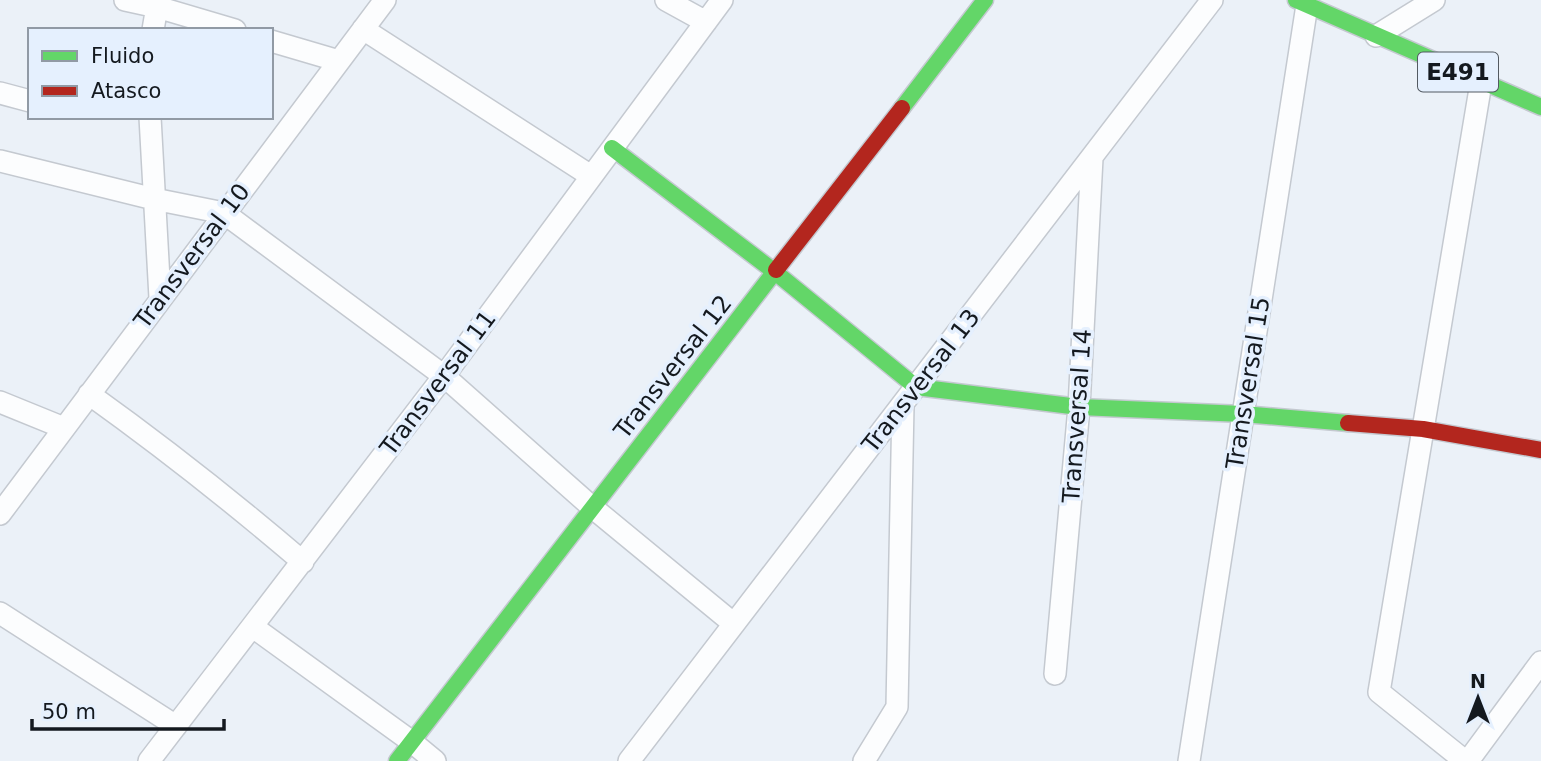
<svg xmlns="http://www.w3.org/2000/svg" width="1541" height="761" font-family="'DejaVu Sans',sans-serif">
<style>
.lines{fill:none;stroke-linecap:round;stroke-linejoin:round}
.street-casing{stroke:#c4c9d0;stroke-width:24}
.fast-casing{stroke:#c4c9d0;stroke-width:19}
.jam-casing{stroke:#c4c9d0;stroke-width:19}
.street{stroke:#fcfdfe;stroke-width:21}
.fast{stroke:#63d668;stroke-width:16}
.jam{stroke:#b3261e;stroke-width:16}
.labels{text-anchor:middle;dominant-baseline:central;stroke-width:7;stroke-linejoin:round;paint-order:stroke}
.shield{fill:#e5f0fe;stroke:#535a62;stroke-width:2}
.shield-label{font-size:23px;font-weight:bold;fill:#14191f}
.street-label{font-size:24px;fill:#14191f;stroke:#e5f0fe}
</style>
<rect width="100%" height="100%" fill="#ebf1f8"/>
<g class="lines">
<g class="street-casing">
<path id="street" d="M125,0L157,7L235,30
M666,0L706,22
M363,29L591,176
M153,30L158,0
M1376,36L1434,0
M271,41L339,61
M0,93L30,101
M150,117L160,298
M0,161L154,199L224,213L444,376L593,508L734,624
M89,394C163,447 234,503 303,562
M0,402L64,428
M0,514L385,0
M0,613L176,726
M253,627L412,742L435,761
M1055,674L1079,407L1092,158
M149,761L444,376L722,0
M629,761L1212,0
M864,761L897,707L903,405
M1189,761L1307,5
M1465,761L1379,692L1481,83
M1468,761L1541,662"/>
</g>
<g class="fast-casing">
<path id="fast" d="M1296,0L1541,107
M902,108L985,0
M612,148L775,272L916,387L1079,407L1243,414L1348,423
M397,761L776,270"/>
</g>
<g class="jam-casing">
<path id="jam" d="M776,270L902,108
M1348,423L1423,429L1541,450"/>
</g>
<use href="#street" class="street"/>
<use href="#fast" class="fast"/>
<use href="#jam" class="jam"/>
</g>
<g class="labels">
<rect class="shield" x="1418" y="52.5" width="80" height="39" rx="5"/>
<g class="shield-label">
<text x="1458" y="72">E491</text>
</g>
<g class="street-label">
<text transform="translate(192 256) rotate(-53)">Transversal 10</text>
<text transform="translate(673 367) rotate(-52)">Transversal 12</text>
<text transform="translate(921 381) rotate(-52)">Transversal 13</text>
<text transform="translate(438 383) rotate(-53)">Transversal 11</text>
<text transform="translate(1248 383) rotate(-81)">Transversal 15</text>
<text transform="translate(1077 416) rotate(-86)">Transversal 14</text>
</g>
</g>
<rect x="28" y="28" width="245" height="91" fill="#e5f0fe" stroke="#919aa5" stroke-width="2"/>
<rect x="42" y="51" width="35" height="10" fill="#63d668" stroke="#919aa5" stroke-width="2"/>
<text x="91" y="63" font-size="21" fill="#14191f">Fluido</text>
<rect x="42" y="86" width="35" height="10" fill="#b3261e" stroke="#919aa5" stroke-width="2"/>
<text x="91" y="98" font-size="21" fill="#14191f">Atasco</text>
<g transform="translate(1478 698)" stroke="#e5f0fe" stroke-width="5" paint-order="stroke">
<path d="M0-5L12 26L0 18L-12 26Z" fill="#14191f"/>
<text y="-10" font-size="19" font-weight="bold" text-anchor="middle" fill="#14191f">N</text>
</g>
<path d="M32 719v10h192v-10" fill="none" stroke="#14191f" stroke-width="3.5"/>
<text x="42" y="719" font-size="21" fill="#14191f" stroke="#e5f0fe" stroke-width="5" paint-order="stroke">50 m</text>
</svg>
